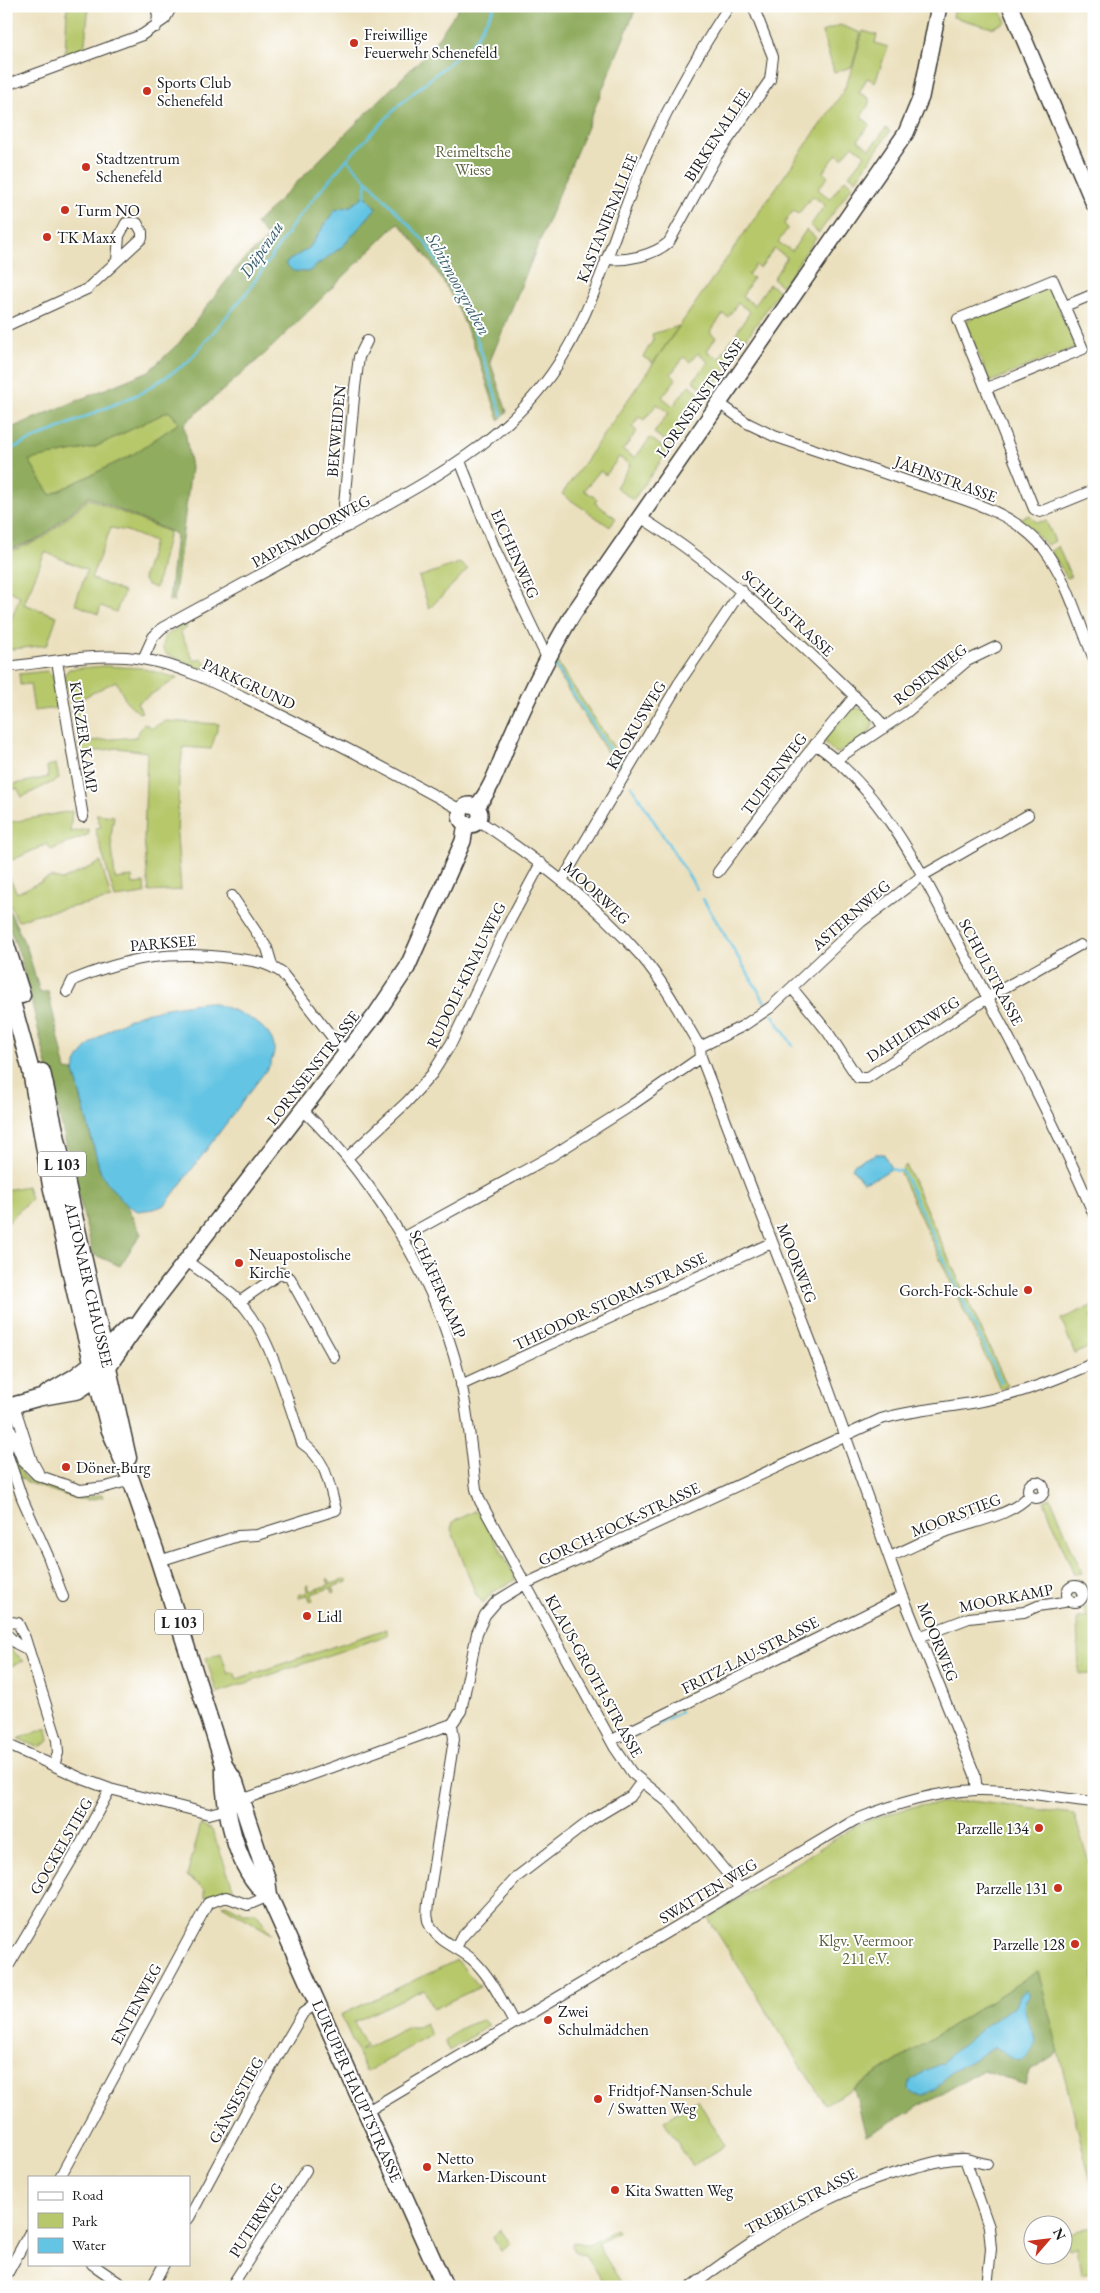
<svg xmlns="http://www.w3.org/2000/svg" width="1100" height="2293" font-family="'EB Garamond',serif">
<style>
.green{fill:#b6c86b;stroke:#697244}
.forest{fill:#90ac5f;stroke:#56643e;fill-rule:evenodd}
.water{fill:#64c4e3;stroke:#407080}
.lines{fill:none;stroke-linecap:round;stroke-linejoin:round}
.stream{stroke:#64c4e3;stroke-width:2.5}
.street-casing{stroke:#3b3934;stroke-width:12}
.secondary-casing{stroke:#3b3934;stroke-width:18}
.primary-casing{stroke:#3b3934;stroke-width:19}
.street{stroke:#fff;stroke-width:10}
.secondary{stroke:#fff;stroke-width:15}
.primary{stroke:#fff;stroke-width:16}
.poi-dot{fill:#c8321e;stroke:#fff;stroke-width:2}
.labels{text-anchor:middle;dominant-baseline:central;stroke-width:4;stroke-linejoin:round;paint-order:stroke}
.shield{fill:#fff;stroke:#606060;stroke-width:1}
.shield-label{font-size:15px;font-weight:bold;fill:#1c1c1c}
.poi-label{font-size:16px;fill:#1c1c1c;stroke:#fff;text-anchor:start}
.street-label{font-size:16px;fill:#1c1c1c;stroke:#fff}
.park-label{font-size:16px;fill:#5a613c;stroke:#fff}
.water-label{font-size:18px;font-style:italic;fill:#395f6c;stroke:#fff}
</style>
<rect width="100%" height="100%" fill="#fff"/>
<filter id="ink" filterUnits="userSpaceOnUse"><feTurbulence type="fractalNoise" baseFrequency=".02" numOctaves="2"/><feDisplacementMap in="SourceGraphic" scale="10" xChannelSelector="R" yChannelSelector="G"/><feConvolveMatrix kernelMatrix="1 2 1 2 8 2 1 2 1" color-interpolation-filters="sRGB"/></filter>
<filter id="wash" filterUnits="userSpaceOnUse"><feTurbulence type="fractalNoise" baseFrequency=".0096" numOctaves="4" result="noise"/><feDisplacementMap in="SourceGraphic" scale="20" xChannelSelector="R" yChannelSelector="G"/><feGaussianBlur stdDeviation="1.12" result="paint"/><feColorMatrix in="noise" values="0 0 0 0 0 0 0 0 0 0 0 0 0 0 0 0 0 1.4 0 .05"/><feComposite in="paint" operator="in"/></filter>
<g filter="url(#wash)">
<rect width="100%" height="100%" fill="#ebe0bd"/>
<path class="green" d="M67,6H89L84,51L65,56Z
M955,6H999L1006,22L992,28L953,17Z
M840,25L861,33L852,67L834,72L822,32Z
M863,31L877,35L875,43L888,47L875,82L867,78L859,93L869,98V104L861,117L870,124L858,140L870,149L886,128L890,131L856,180L849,175L865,155L853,145L842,158L837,154L823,172L828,177L818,189L830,199L845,179L853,185L819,233L810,226L825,205L813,196L798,214L793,211L784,224L788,228L778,242L792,251L806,230L816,238L782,286L773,279L787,257L774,249L760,268L755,265L748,275L753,278L742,297L755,305L769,284L779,291L746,339L736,333L750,312L738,303L728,317L723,314L710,332L716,337L707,351L719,359L733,337L743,343L709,393L693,381L708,362L698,353L690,362L684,357L671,374L676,379L662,397L673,406L689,385L706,397L672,446L654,433L669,412L657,404L644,420L639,417L632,427L637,431L623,450L635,458L650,438L668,451L633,500L616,487L630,465L619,457L606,475L600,471L584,490L597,499L595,503L616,518L610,527L562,494L843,92L853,67Z
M1050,286L1075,347L990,382L965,321Z
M679,326L653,363L643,357L653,340L652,334Z
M169,411L179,423L132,455L50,495L28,459L95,447Z
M89,499L169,532L156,588L147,585L143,578L154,542L127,531L111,528L91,578L124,592L116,612L101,606L98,614L75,604L87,570L45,552L24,604L57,616L47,645L6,650V633L20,596L6,589V553L42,539Z
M1030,515L1036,522L1046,521L1055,541L1047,545L1028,526L1018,519Z
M1058,546L1071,577L1067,578L1051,551Z
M459,563L468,569L429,609L419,577Z
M185,623L187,628L180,631L194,661L201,658L217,675L166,654L163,649L164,637Z
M555,659L625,764L620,773L552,664Z
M104,666L141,668L178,678L137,703L142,712L139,713L126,701L116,681L75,702L85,723L75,724L68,688L65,684L64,675L69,669Z
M47,671L53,677L58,708L34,711L30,684L20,685L19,674Z
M851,707L862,709L873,720C874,737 851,745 838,753L834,752L826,744L825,739Z
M165,721L219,724L211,749L183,747L179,780L177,836L181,890L149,892L144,838L147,752L118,748L84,753L80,750L79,742L136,737L144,723L152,728Z
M56,764L59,779L22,797L17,788L6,794V786L48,777L47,766Z
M72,811L70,832L88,829L89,834L51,850L47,844L6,863V823Z
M96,814L114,816L111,836L115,879L132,877L133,884L144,883L145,894L115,898L95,828L101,827Z
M101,862L111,899L33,915L18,921L6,897V871L17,893L51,877L62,880Z
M906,1165L1007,1386L1000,1388L900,1173Z
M27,1186L31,1199L6,1224V1190Z
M1094,1305V1314L1090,1316L1094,1324V1345L1075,1354L1061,1319Z
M13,1452L23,1476L32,1481L79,1496L89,1497L102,1494L103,1497L90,1500L78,1499L31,1484L20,1478L10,1453Z
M1051,1498L1082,1573L1074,1574L1044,1501Z
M475,1511L482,1514L514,1575L515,1580L493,1592L483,1603L476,1595L451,1529L453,1522Z
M327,1579H329L331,1584L347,1579V1582L332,1587L334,1592L332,1593L330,1588L311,1594L313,1600L310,1601L308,1595L299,1598L298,1595L308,1592L306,1586L308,1585L310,1591L329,1585Z
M1089,1606L1094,1609V1675L1079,1674L1077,1618L1087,1617L1083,1607Z
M386,1629L388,1635L217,1693L206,1658L221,1653L228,1674L234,1672L237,1679Z
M6,1645L24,1661L6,1668Z
M47,1728L49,1741L39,1747L18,1739Z
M971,1801L1074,1814L1094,1879V2194L1038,1971L854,2088L825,2104L708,1918L862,1822L916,1806Z
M201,1824L212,1830L235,1893L218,1892L205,1897V1889L187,1876Z
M226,1904L244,1913H256L272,1934L222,1905Z
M457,1960L480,1987L433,2009L424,1989L354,2022L366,2046L361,2049V2051L408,2027H417L425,2023L431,2035L366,2072L341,2015Z
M482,2020L489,2025L449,2051L445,2042C454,2029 467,2025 482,2020Z
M698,2100L725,2146L692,2166L664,2121Z
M1094,2225V2272L1081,2275L1077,2247L1070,2249L1065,2236Z
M500,2229L511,2244L501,2251L493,2238Z
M616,2229L618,2232L597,2244L624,2287H606L585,2256L576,2253L572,2246L573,2242L589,2245Z"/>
<path class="forest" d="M460,6H637L490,361L507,412L499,420C488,387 478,353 464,322C449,286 425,251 398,223L268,351L184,424L191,468L174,602L169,601L176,534L89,497L41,538L6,551V430L149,371L179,343L240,263L268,238L256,223L429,51ZM365,196L376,208L344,245L285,264L309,248L335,210L351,206ZM169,411L179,423L132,455L50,495L29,460L95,447Z
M6,903L28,951L40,993L48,991L66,1070L74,1071L100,1171L126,1205L141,1234L120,1266L93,1254L30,996L19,953L6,920Z
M1038,1971L1059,2052L1029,2071L1025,2085L984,2070L866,2136L854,2088Z"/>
<path class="water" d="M365,195L376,208L344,245L308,272L293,271L285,263L309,248L335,210L351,206Z
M207,1002C228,1007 269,1021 274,1046C275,1052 272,1059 270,1065L165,1205L154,1209L138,1211L126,1205L109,1185L100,1171L74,1071C77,1047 117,1023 139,1015C161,1008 184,1005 207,1002Z
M876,1154H884L891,1169L878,1177L863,1182L852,1168L855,1163Z
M1026,1990L1030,1995C1016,2008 1031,2025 1036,2040C1035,2047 1026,2064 1016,2060C1009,2058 1003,2050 995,2047L951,2072L935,2089L923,2096L913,2094L909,2090L910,2081L924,2071L943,2063L951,2054L989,2023L1016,2005L1020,1995Z"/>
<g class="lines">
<path class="stream" d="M347,159L427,244L473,327L502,415
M365,195L367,182
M6,451L143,392L187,363L248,291L299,216L347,159L400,104L472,44L495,6
M553,662L621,768
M631,785L697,889
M703,899L765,1002
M773,1015L793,1046
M891,1169L903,1172L1001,1382
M655,1725L681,1712
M633,1736L647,1728"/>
</g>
</g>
<g filter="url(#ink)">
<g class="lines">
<g class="street-casing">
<path id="street" d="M156,27L158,17L156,6
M6,85L142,35L165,19L172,6
M606,259C627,261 653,256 669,242L716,157L770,80L773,57L753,6
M1065,306L1094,294
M6,326L87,289L142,238V232L137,223H126L119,236L117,261
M987,388L1083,349L1053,280L958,319L1034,509L1040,512L1094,490
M719,403L747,423L774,436C817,451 861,465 904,480C952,497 1011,507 1044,549C1068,581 1079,623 1094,659
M460,461L495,549L547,658
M640,517C730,573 803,646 878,719L884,728
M349,526L344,504L355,387L359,357L367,341
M143,659L153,637L162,628C224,594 286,561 348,526C428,481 515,438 563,356C596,301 613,237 637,177C661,119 695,58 729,6
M57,661L83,817
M6,667C51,662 98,652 142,659C186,666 226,689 266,708C332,740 396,774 461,810
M815,744C889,795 928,887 970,965C1014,1047 1058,1129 1094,1215
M837,759L907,712L967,661L996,647
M478,820C539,861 594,902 642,957C665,984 682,1017 700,1047L701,1057L822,1371L903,1596L975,1775L977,1790
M718,872L805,757L855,696
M563,879L679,683L742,590
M232,896L267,948L272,965
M792,988L827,1031L858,1078H867L995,993L1080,945
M67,992L73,980C129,957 171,950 231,958C250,960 267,962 282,973L336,1042L347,1052
M700,1047L743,1026L771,1007L861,922L922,876L1028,815
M303,1110C378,1184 439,1283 462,1387C469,1421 472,1455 476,1489L480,1501L615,1748L632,1773L669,1803L740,1889
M347,1158L407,1102L432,1074L452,1042L504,932L541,863
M402,1238L553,1155L629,1107L701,1057
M239,1302L281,1273L290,1278L334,1357
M461,1385L771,1243
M14,1405L32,1461L38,1472
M6,1419L23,1461L37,1475L80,1490L106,1487L131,1480
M23,1433L9,1440L7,1453L22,1498L48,1556L63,1597
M1028 1490a8 8 0 1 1 16 0a8 8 0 1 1-16 0Z
M889,1557C912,1548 933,1535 957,1528C982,1520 1010,1515 1029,1496
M159,1561L238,1536L257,1535L336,1510C328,1482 327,1460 302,1443C289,1404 271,1340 246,1309C231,1290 206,1276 187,1261
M1067 1594a8 8 0 1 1 16 0a8 8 0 1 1-16 0Z
M6,1625L11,1622L18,1623L25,1638L57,1740L58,1753L54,1765
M6,1634L17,1644L29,1650
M919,1637L969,1618L1024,1612L1038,1606L1064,1602L1069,1599
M452,1724L454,1739L428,1903C427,1912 426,1921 432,1929C442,1944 462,1949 475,1962C492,1979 503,2003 514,2023
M612,1740L903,1596
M6,1744L83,1779L110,1789L209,1814L228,1809L250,1797L452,1724L461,1711L477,1633L485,1615L497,1601L525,1584L881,1419C914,1409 948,1408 982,1401C1021,1394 1057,1379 1094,1363
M456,1948L461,1938L518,1876L591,1820L631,1796L642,1781
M6,1970L77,1851L110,1789
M366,2112L855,1820C894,1804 934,1792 976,1790C1015,1789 1055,1798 1094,1802
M965,2159L989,2227L991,2249L987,2287
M60,2177L208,1903L226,1897L248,1905L269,1896
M189,2218L255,2095L303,2013L317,2003
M92,2264L125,2287
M6,2276L29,2234
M152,2287L164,2264
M231,2287L306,2170
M691,2287C758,2235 833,2188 916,2167C932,2163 948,2158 965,2159C972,2160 980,2163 987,2164"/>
</g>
<g class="secondary-casing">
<path id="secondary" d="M1010,6L1094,204
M460 815a10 10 0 1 1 20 0a10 10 0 1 1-20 0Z
M476,807C494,787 501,758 512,734C530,693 549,653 573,614L906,133L921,97L939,6
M47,1393L74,1377L92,1363L130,1326
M6,1407L39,1398L78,1391L96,1379L108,1367L148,1310L376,1014L407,968L463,841L466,824"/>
</g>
<g class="primary-casing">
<path id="primary" d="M6,945L22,995
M6,980L31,1071L51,1185L82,1322L109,1428L131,1480L159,1561L224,1765L235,1782L267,1879L269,1896L445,2287
M42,1072L128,1458
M224,1765C223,1805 235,1871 269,1896"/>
</g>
<use href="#street" class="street"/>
<use href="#secondary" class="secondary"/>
<use href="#primary" class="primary"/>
</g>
</g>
<g class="poi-dot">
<circle cx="354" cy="43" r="5"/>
<circle cx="147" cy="91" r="5"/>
<circle cx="86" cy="167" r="5"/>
<circle cx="65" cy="210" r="5"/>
<circle cx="47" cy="237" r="5"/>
<circle cx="239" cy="1263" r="5"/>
<circle cx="1028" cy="1290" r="5"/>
<circle cx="66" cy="1467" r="5"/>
<circle cx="307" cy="1616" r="5"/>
<circle cx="1039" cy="1828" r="5"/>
<circle cx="1058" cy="1888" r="5"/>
<circle cx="1075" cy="1944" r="5"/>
<circle cx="548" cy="2020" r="5"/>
<circle cx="598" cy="2099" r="5"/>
<circle cx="427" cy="2167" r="5"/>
<circle cx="615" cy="2190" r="5"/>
</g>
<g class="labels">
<g class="shield">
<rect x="38" y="1151.5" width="48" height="25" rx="4"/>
<rect x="155" y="1609.5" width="48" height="25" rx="4"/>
</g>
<g class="shield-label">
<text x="62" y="1164">L 103</text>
<text x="179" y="1622">L 103</text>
</g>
<g class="poi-label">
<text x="364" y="34">Freiwillige<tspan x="364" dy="18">Feuerwehr Schenefeld</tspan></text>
<text x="157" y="82">Sports Club<tspan x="157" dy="18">Schenefeld</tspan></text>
<text x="96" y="158">Stadtzentrum<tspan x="96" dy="18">Schenefeld</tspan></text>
<text x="75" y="210">Turm NO</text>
<text x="57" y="237">TK Maxx</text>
<text x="249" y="1254">Neuapostolische<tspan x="249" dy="18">Kirche</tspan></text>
<text x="1018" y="1290" text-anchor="end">Gorch-Fock-Schule</text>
<text x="76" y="1467">Döner-Burg</text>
<text x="317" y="1616">Lidl</text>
<text x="1029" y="1828" text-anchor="end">Parzelle 134</text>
<text x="1048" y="1888" text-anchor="end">Parzelle 131</text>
<text x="1065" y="1944" text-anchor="end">Parzelle 128</text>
<text x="558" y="2011">Zwei<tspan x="558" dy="18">Schulmädchen</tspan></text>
<text x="608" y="2090">Fridtjof-Nansen-Schule<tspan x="608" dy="18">/ Swatten Weg</tspan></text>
<text x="437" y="2158">Netto<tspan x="437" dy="18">Marken-Discount</tspan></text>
<text x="625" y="2190">Kita Swatten Weg</text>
</g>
<g class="street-label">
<text transform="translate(717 135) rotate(-57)">BIRKENALLEE</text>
<text transform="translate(607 218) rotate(-68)">KASTANIENALLEE</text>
<text transform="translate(700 398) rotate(-55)">LORNSENSTRASSE</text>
<text transform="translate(336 431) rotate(-85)">BEKWEIDEN</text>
<text transform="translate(946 479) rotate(20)">JAHNSTRASSE</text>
<text transform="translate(311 531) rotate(-29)">PAPENMOORWEG</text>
<text transform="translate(515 554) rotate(66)">EICHENWEG</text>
<text transform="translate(788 613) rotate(43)">SCHULSTRASSE</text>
<text transform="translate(930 674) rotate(-38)">ROSENWEG</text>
<text transform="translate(249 684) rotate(25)">PARKGRUND</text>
<text transform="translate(636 725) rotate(-59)">KROKUSWEG</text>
<text transform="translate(84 737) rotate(81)">KURZER KAMP</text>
<text transform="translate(774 774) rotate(-53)">TULPENWEG</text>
<text transform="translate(597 893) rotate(43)">MOORWEG</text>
<text transform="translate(851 915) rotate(-41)">ASTERNWEG</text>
<text transform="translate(163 943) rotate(-5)">PARKSEE</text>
<text transform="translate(991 972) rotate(62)">SCHULSTRASSE</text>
<text transform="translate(466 975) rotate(-64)">RUDOLF-KINAU-WEG</text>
<text transform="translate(913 1029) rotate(-33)">DAHLIENWEG</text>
<text transform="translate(313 1068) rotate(-52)">LORNSENSTRASSE</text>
<text transform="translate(797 1263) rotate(69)">MOORWEG</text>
<text transform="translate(438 1284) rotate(66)">SCHÄFERKAMP</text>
<text transform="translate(89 1285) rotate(77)">ALTONAER CHAUSSEE</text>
<text transform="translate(610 1301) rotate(-25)">THEODOR-STORM-STRASSE</text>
<text transform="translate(956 1515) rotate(-21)">MOORSTIEG</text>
<text transform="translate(619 1524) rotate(-25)">GORCH-FOCK-STRASSE</text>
<text transform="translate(1006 1598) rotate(-11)">MOORKAMP</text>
<text transform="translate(938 1642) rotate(68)">MOORWEG</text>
<text transform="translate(750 1655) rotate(-27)">FRITZ-LAU-STRASSE</text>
<text transform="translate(594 1676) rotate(61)">KLAUS-GROTH-STRASSE</text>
<text transform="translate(61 1846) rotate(-60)">GOCKELSTIEG</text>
<text transform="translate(708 1891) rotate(-31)">SWATTEN WEG</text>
<text transform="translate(136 2004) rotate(-62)">ENTENWEG</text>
<text transform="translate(357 2091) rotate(66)">LURUPER HAUPTSTRASSE</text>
<text transform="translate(236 2100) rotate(-61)">GÄNSESTIEG</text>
<text transform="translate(801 2201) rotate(-28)">TREBELSTRASSE</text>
<text transform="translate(256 2220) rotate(-57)">PUTERWEG</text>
</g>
<g class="park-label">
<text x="473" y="151">Reimeltsche<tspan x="473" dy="18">Wiese</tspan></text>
<text x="866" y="1940">Klgv. Veermoor<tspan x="866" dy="18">211 e.V.</tspan></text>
</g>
<g class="water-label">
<text transform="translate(261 249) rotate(-56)">Düpenau</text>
<text transform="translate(459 284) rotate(61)">Schitmoorgraben</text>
</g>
</g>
<rect width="1100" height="2293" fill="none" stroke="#fff" stroke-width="25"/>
<rect x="28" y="2176" width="162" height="90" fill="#ffffff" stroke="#a4a4a4"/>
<rect x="38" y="2192" width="25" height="8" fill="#ffffff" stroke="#a4a4a4"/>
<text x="72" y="2200" font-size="15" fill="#1c1c1c">Road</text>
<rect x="38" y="2213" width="25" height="15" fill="#b6c86b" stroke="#a4a4a4"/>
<text x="72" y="2226" font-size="15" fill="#1c1c1c">Park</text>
<rect x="38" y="2238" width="25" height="15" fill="#64c4e3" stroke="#a4a4a4"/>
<text x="72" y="2250" font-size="15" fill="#1c1c1c">Water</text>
<g transform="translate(1048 2240) rotate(62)"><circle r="24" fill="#ffffff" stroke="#a4a4a4"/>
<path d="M0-4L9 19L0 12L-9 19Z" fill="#c8321e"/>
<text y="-8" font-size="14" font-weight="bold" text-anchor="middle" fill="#1c1c1c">N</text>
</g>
</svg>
